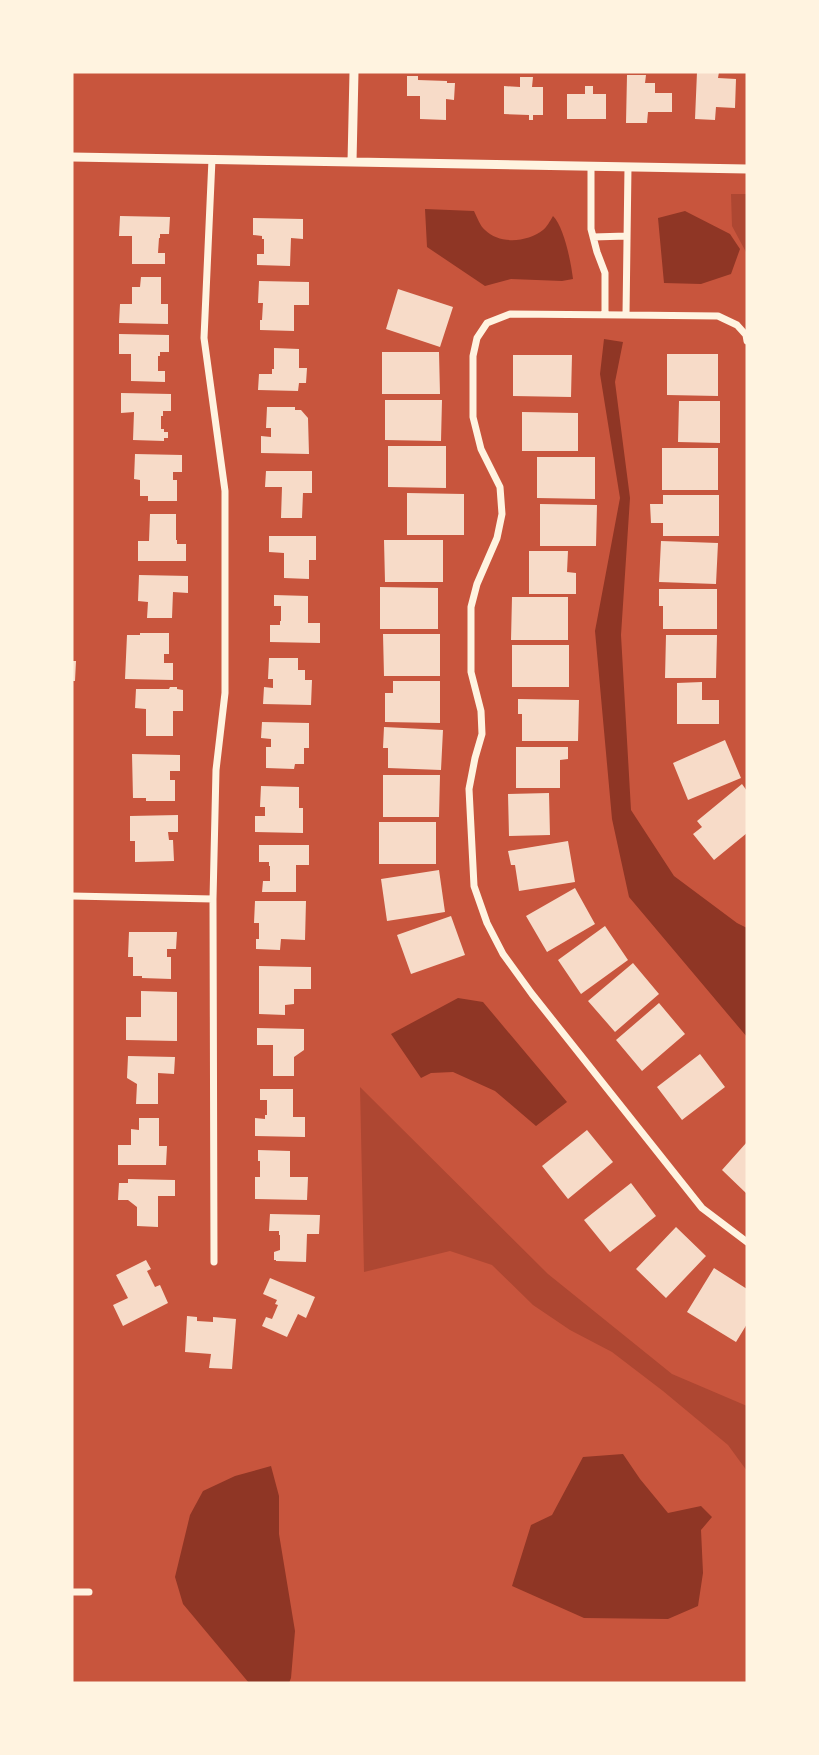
<svg xmlns="http://www.w3.org/2000/svg" width="819" height="1755" font-family="'Exo 2',sans-serif">
<style>
.green{fill:#ae4732}
.water{fill:#8f3625}
.building{fill:#f7dbc8}
.lines{fill:none;stroke-linecap:round;stroke-linejoin:round}
.minor{stroke:#fff3e0;stroke-width:7}
.tertiary{stroke:#fff3e0;stroke-width:9}
</style>
<rect width="100%" height="100%" fill="#c8553d"/>
<path class="green" d="M731,194H747V254L732,226Z
M360,1087L548,1274L672,1374L747,1406V1471L728,1445L663,1391L612,1352L570,1330L533,1305L492,1265L450,1251L364,1272Z"/>
<path class="water" d="M425,209L474,211C477,217 480,226 485,230C500,245 528,242 543,230C547,227 550,221 553,216C564,227 571,262 573,279L562,281L511,279L485,286L427,247Z
M685,211L730,234L740,249L731,274L701,284L664,283L658,218Z
M604,339L623,342L615,382L630,498L621,635L631,810L674,876L737,923L747,928V1037L629,897L612,819L595,631L620,498L600,374Z
M458,998L483,1002L567,1102L536,1126L495,1091L453,1072L431,1073L421,1078L391,1034Z
M623,1454L640,1479L668,1513L701,1506L712,1517L701,1530L703,1573L698,1606L668,1619L584,1618L512,1586L531,1525L552,1515L583,1457Z
M271,1466L279,1496V1534L295,1631L291,1678L289,1683H249L183,1604L175,1577L190,1515L203,1491L235,1476Z"/>
<path class="building" d="M697,72H719L718,78L736,79L735,108L716,107L715,120L695,119Z
M627,75H646L645,83H655V93H672V112H648L647,123H626Z
M407,76H418V80L447,81V83H455L454,100L446,99V120L420,119V96H407Z
M520,77H533L532,87H543V115H533V120H529V115L504,114V86L520,87Z
M585,86H593V94H606V119H567V94H585Z
M120,216L170,217L169,234H160V238H159L158,253H165V264H132V236H119Z
M253,218L303,219V239L291,238L290,266L257,265V254H264V239H262V236L253,235Z
M141,277H161V304H168V324L119,323L120,304H132V287H140Z
M259,281L309,282V305H294V331L260,330V320H262L263,303H258Z
M398,289L453,307L440,347L386,329Z
M119,334L169,335V352H160V356H158V371H165V382L131,381V354H119Z
M274,348L299,349V368H307L306,383H299L298,391L258,390L259,374H272V369H274Z
M382,352H439L440,394H382Z
M667,354H718V396L667,395Z
M513,355H572L571,397L513,396Z
M121,393L171,394V411H163V416H161V429H164V432H168V438H164V441L133,440L134,412L121,413Z
M385,400H442L441,441L385,440Z
M679,401H720V443L678,442Z
M267,407H295V410H301L308,418L309,454L261,453V436L271,437V428H266Z
M522,412L578,413V451H522Z
M388,446H446V488L388,487Z
M662,448H718V490H662Z
M135,454L182,455V472H173V480H177V501H148V496H140V480L134,479Z
M537,457H595V499L537,498Z
M266,471H312V493H303L302,518H281L282,487H265Z
M407,493L464,494V535H407Z
M663,495H719V536H663V523H651L650,504H663Z
M540,504L597,505L596,546H540Z
M150,514H176V540H177V544H186V561H138V541H149Z
M269,536H316V560H309V579L284,578V553L269,552Z
M384,540H443V582H385Z
M661,541L718,543L716,584L659,582Z
M529,551H568L567,572L576,573V594H529Z
M139,575L188,576V593L173,592L172,618H147L148,602L138,601Z
M380,587L438,588V629H380Z
M659,589H717V629H663V606H659Z
M274,595L308,596V623H320V643L270,642V625H280V621H281V606H274Z
M512,597H568V640H511Z
M140,633H169V654H164V663H173V680L125,679L127,635H140Z
M383,634H440V676H384Z
M666,635H717L716,678H665Z
M512,645H569V687H512Z
M269,658H298V670H305V680H312L311,705L263,704L264,687L273,688V679H268Z
M72,661H76L75,681H72Z
M393,681H440V723L385,722V693H393Z
M702,682V700H719V724H677V683Z
M170,687H177V689L183,690V711H173V736H146V709L135,708L136,689H169Z
M518,699L579,700L578,741H522V714H518Z
M262,722L309,723V748H304V764H295L294,769L266,768V747H271V739L261,738Z
M384,727L443,730L441,770L388,768V748H383Z
M725,740L741,778L688,800L673,763Z
M516,747H568V759L560,760V788H516Z
M132,754L180,755V771H170V780H175V801H146V798H133Z
M383,775H440L439,817H383Z
M742,784L747,791V833L714,860L693,834L702,827L697,821Z
M261,786L299,787V808H303V833L255,832V816H265V807H260Z
M549,793L550,835L509,836L508,794Z
M178,815V832H168L169,840H173L174,861L135,862V841H130V816Z
M379,822H436V864H379Z
M568,841L575,882L519,891L515,865H511L508,851Z
M259,845H309V865H296V892H262L263,881H270V866H269V862H259Z
M439,870L445,912L387,921L381,879Z
M575,888L595,924L547,952L526,916Z
M255,901H306L305,940L281,939L280,950L256,949V939H259V923H254Z
M451,916L465,955L411,974L397,935Z
M605,926L628,960L581,994L558,960Z
M129,932H177L176,949H167V957H171V979L142,978V976H133V957H128Z
M633,963L659,994L615,1032L588,1001Z
M259,966L311,967V989H294V1004L285,1005V1015L259,1014Z
M141,991L177,992V1041L126,1040V1017H141Z
M659,1003L685,1034L642,1071L616,1040Z
M257,1028L304,1029V1050L294,1057V1076H273V1045H257Z
M700,1054L725,1087L682,1120L657,1087Z
M128,1056L175,1057L174,1074L158,1073V1104H136L137,1084L127,1078Z
M260,1089H293V1117H305V1137L255,1136V1118L265,1119V1115H267V1100H260Z
M139,1118H159V1146H167L166,1165H118V1145H131V1129L139,1130Z
M587,1130L613,1162L568,1199L542,1166Z
M747,1142V1194L722,1170Z
M258,1150L290,1151V1177H308L307,1200L255,1199V1177H260V1161H258Z
M128,1179L175,1180V1196H158V1227L137,1226V1207L128,1200H118L119,1183H128Z
M631,1183L656,1216L610,1252L584,1220Z
M270,1214L320,1215L319,1234H307L306,1262L276,1261V1260H274V1252L280,1250V1235H279V1231H269Z
M676,1227L706,1256L666,1298L636,1269Z
M146,1260L151,1269L147,1271L155,1287L160,1285L168,1303L123,1326L113,1305L128,1298L116,1275Z
M714,1268L747,1289V1324L736,1342L687,1312Z
M270,1278L315,1297L306,1318L298,1314L287,1337L262,1326L266,1317L272,1319L278,1305L275,1304L277,1300L263,1294Z
M187,1316L197,1317V1321L213,1322V1317L236,1319L232,1369L209,1368L211,1354L185,1352Z"/>
<g class="lines">
<path class="minor" d="M212,159L204,338L225,491V693L216,770L213,899L214,1262
M591,166V229L597,252L605,273V315
M593,237L627,236
M626,315L628,167
M747,341L746,335L737,325L718,316L626,315L510,314L487,323L477,338L473,356V417L481,449L500,487L502,514L497,538L477,584L471,607V672L481,711L482,734L475,758L469,789L474,886L487,923L503,954L532,994L702,1208L747,1242
M72,896L213,899
M72,1592H89"/>
<path class="tertiary" d="M72,157L747,169
M352,162L354,72"/>
</g>
<rect width="819" height="1755" fill="none" stroke="#fff3e0" stroke-width="147"/>
</svg>
